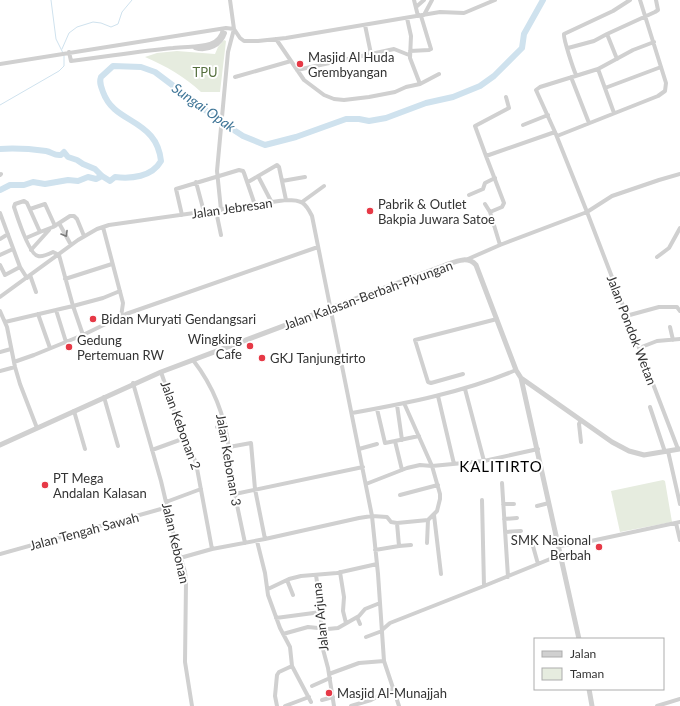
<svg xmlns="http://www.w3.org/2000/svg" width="680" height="706" font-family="Lato,sans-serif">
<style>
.green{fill:#e6ecdf}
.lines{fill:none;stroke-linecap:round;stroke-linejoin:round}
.stream{stroke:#cfe2ee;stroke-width:1}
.river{stroke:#cfe2ee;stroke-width:6}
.minor{stroke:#d0d0d0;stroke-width:4}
.tertiary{stroke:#d0d0d0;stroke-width:5}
.oneway{stroke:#7a7a7a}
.poi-dot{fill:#e63946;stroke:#fff;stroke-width:1.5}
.labels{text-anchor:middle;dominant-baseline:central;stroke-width:4;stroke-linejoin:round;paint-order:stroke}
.poi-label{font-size:13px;fill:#333;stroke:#fff;text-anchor:start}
.park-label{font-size:13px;fill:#56703f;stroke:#fff}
.street-label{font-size:13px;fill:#333;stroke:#fff}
.water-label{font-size:14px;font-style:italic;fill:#3f7597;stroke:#fff}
.quarter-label{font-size:15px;letter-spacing:1px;fill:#000;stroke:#fff}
</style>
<rect width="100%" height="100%" fill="#fff"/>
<path class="green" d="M224,40L226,41L220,92H201C185,77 166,66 145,57L157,53L177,51L215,54L218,47Z
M663,480L665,481L672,522L620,532L611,491Z"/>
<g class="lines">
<path class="stream" d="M51,0L56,39L63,53
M62,49L69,33L77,27L93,22L101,23L111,27L118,24L122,12L132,0
M0,105L59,71L64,66V56"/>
<path class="river" d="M0,149C15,148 31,149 46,151C52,152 54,156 61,155L64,152L68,157L77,160L83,164L95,169L102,176L110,181L115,177C131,179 152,177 161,161C160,152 157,143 151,136C136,118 112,117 103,92C101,87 99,82 101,77L113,66L141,67L155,72L220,121L243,136L265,145L296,137L346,119H359L369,121L386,118L426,103L453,97L480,86L494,76L522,48L524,34L543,0
M0,190L10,185H24L33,182L45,184L68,180L78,181L88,177L96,179L102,176"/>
<path class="minor" d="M414,0L418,16
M416,7L424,0
M424,15L432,0
M407,18L411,36L410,58L420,84
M234,29L240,38L244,41H258L286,38L440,12L464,13L495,0
M607,34L617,59
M276,39L304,80L324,95L334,99L344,100L369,97L395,92L406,87L420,84L439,74
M654,42L633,50L598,69L540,87L536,90L555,132L587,212L678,449
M195,48C208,52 221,45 225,33
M568,48L594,41L607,34L655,12L658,10L656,0
M410,51L429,50L431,49L421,16
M69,52L71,61C105,57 139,51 173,48C185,46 198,48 210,44C217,42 222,36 223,29
M371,54L394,49L409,55
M0,64L226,28L234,29
M598,69L614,113
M297,70L371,54L365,25
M576,75C573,68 563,38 564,34L613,11L630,0
M235,77L291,61
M571,77L589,123
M605,88L661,67
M523,125L548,115
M557,136L658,96L665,91L666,83L640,0
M486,156L475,126L509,108L506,97
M0,175L1,174
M258,176L272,203
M196,182L204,212
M248,182L277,165L279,167L282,181
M469,195L483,189L485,183L495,178
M286,200L282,181L305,177
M302,202L324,186
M485,204L490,212
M30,209L45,204L55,226
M221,210L217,171L228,52L234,29L230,0
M216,211L221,235
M0,213L20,267L27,278
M182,215L176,189L239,170L243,171L244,173L255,205
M59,223L71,245
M103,227L123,303L121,317
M26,238L40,232
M0,239L8,234
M500,245L490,212L502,207L504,203L486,156L555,132
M31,250L49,230
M0,255L13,249
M59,255L53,252C49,254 43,257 38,256C29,255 17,216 14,207L15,204L24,201L27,203L40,232L53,227L70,216H74L77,219L84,236
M657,257L669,248L680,228
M468,259L500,245L587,212L612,196L659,180L680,174
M0,265L5,275L20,267
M30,275L36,292
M65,279L112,264
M0,297L78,240L97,229L109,225L286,200C302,200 305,202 312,216L372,516L378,574L384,661L399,706
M56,310L66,342
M0,311L7,327L15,367L20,384L37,428
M38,314L50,348
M626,316L659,307H677L680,311
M5,322L73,306L59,255
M670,327L673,340
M83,335L73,306L103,298L120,291
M639,348L657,341L680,339
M0,352L11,349
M193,360C214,387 225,415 229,449C231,461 231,474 233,486C237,505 241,524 245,543
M14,362L34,355L83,335L126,314L318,247
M0,371L15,367
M161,372L174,410L196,463L212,549
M463,374L431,383L428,382L415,340L497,319
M133,383L161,481L174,536L185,572L186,582L185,662L192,706
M465,389L484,461
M438,396L454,464
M104,397L118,446
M397,405L402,440
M650,407L665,452
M377,409L385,443L395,441
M74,411L85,449
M352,413C408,403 464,392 516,370
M217,427L225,424
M581,442L579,424L581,420
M229,447L251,443L255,489L265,539
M359,449L377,444
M152,450L185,438
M668,451L680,504
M402,470L395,441L419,436
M502,483L508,577
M366,484L407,468L420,465L432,466L484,461L538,449
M235,494L363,467
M400,495L438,485
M482,500L484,586
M166,502L201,489
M503,504H514
M537,506L549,503
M434,515L441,574
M504,519L517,518
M676,523L680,540
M505,532L521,531
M531,539L538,564
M257,541L265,573L268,595L280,628L290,647L292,666L279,672L277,675L275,696L277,706
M427,543L428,520
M399,546L411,545
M559,546L591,541L680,522
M375,550L399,546L397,523
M0,554L168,507
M180,558L212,549L265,539L359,518L372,516L387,517L391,522L397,523L428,520L437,511L440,499V494L432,466L404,403
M340,572L344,597L343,611L346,623
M316,575L321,611V642L328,668L334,706
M287,580L293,595
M268,589L289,579L301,576L337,573L377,564
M357,617L360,624
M276,618L321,612
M382,630L390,623L484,586L560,555
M283,634L308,627L328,629L338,628L359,616L365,609L380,603
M366,637L382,631
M292,666L311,702
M329,674L359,663L384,661
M312,686L330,678
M322,700L333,697
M285,706L309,697
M351,706L371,700L392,689
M657,706L680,699"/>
<path class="tertiary" d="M521,378L579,639
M0,445L161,372L443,266C455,262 467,255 476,265L516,370L521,378L612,442L629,451L644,455L680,449
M589,689L592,706"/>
</g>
<defs><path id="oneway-chevron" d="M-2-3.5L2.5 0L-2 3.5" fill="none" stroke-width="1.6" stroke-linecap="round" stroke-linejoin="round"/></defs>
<use class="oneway" href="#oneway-chevron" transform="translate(65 234) rotate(60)"/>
<g class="poi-dot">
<circle cx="300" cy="64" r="4"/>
<circle cx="370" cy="211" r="4"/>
<circle cx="93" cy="319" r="4"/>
<circle cx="250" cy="346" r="4"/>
<circle cx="69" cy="347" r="4"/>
<circle cx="262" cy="358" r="4"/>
<circle cx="45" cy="485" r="4"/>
<circle cx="599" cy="547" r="4"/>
<circle cx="329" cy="693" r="4"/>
</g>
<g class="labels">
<g class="poi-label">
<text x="308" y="57">Masjid Al Huda<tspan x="308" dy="15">Grembyangan</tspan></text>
<text x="378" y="204">Pabrik &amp; Outlet<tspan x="378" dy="15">Bakpia Juwara Satoe</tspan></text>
<text x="101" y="319">Bidan Muryati Gendangsari</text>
<text x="242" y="339" text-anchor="end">Wingking<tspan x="242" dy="15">Cafe</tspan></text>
<text x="77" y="340">Gedung<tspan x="77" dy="15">Pertemuan RW</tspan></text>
<text x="270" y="358">GKJ Tanjungtirto</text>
<text x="53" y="478">PT Mega<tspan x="53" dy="15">Andalan Kalasan</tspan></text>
<text x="591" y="540" text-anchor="end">SMK Nasional<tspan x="591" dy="15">Berbah</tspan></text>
<text x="337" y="693">Masjid Al-Munajjah</text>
</g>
<g class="park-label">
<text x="205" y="72">TPU</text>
</g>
<g class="street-label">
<text transform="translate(232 208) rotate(-8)">Jalan Jebresan</text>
<text transform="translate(368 295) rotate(-20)">Jalan Kalasan-Berbah-Piyungan</text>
<text transform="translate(632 330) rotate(69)">Jalan Pondok Wetan</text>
<text transform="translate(181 425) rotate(70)">Jalan Kebonan 2</text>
<text transform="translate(229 460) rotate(80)">Jalan Kebonan 3</text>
<text transform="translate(84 531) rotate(-15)">Jalan Tengah Sawah</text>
<text transform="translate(176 543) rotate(77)">Jalan Kebonan</text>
<text transform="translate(320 617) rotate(-96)">Jalan Arjuna</text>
</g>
<g class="water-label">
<text transform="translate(204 107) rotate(35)">Sungai Opak</text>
</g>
<g class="quarter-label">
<text x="501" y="466">KALITIRTO</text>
</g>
</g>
<rect x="534" y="638" width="130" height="52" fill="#ffffff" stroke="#adadad"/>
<rect x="542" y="651" width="20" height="6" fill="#d0d0d0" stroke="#adadad"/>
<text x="570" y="658" font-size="12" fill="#333333">Jalan</text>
<rect x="542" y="668" width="20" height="12" fill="#e6ecdf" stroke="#adadad"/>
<text x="570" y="678" font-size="12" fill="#333333">Taman</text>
</svg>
